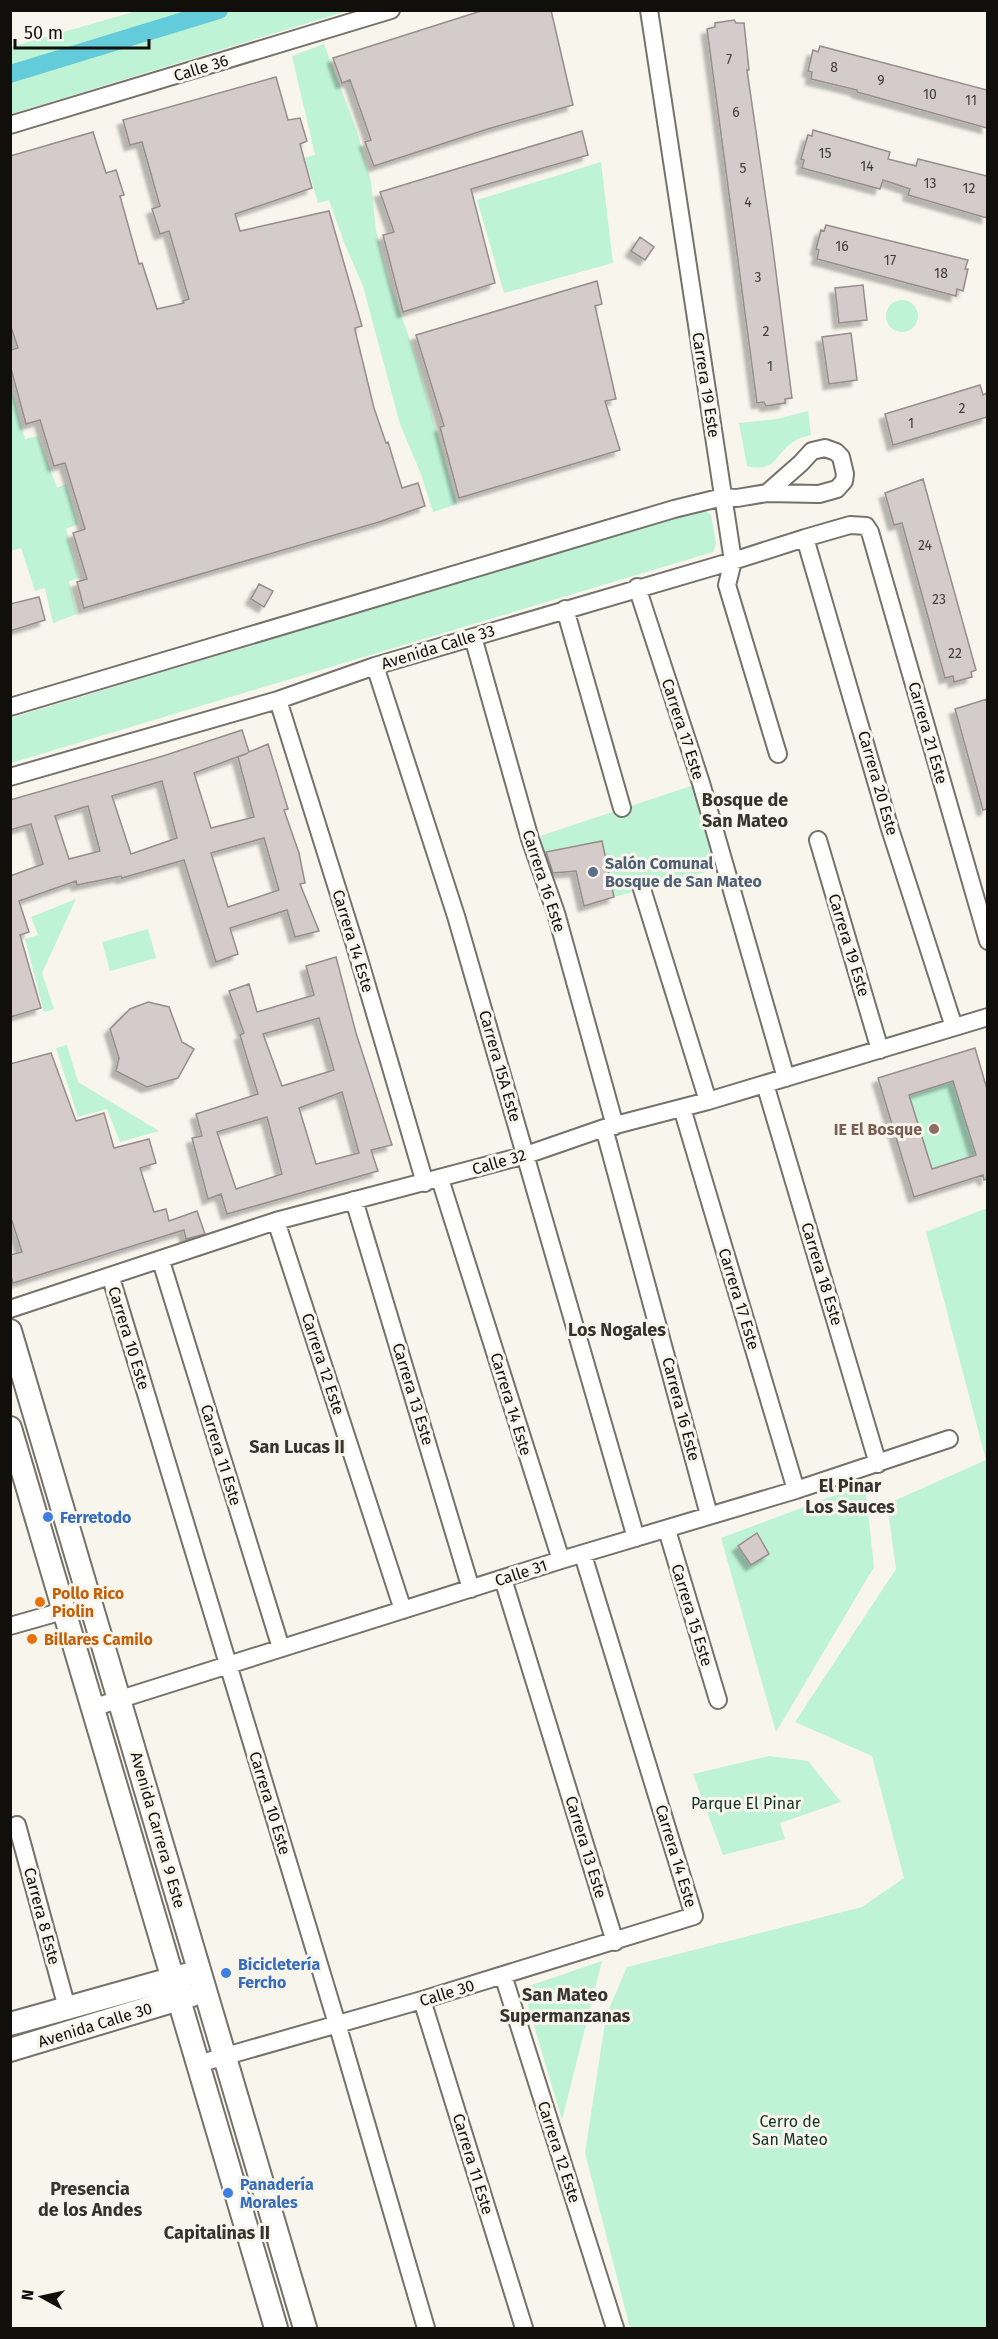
<svg xmlns="http://www.w3.org/2000/svg" width="998" height="2339" font-family="'Fira Sans',sans-serif">
<style>
.green{fill:#bef3d5}
.lines{fill:none;stroke-linecap:round;stroke-linejoin:round}
.canal{stroke:#64cbda;stroke-width:18}
.building{fill:#d5cbca;stroke:#968d8c;stroke-width:1.5;fill-rule:evenodd;filter:url(#shadow)}
.minor-casing{stroke:#75726b;stroke-width:20}
.major-casing{stroke:#75726b;stroke-width:26}
.minor{stroke:#fff;stroke-width:16}
.major{stroke:#fff;stroke-width:22}
.service-dot{fill:#5c6f8a;stroke:#f8f5ed;stroke-width:2}
.education-dot{fill:#8d6e63;stroke:#f8f5ed;stroke-width:2}
.shop-dot{fill:#3f7fe0;stroke:#f8f5ed;stroke-width:2}
.food-dot{fill:#e8710a;stroke:#f8f5ed;stroke-width:2}
.labels{text-anchor:middle;dominant-baseline:central;stroke-width:6;stroke-linejoin:round;paint-order:stroke}
.number-label{font-size:14px;fill:#413e3c}
.street-label{font-size:16px;fill:#100f0c;stroke:#f8f5ed}
.service-label{font-size:16px;font-weight:bold;fill:#4e5e75;stroke:#f8f5ed;text-anchor:start}
.education-label{font-size:16px;font-weight:bold;fill:#785e54;stroke:#f8f5ed;text-anchor:end}
.shop-label{font-size:16px;font-weight:bold;fill:#366cbe;stroke:#f8f5ed;text-anchor:start}
.food-label{font-size:16px;font-weight:bold;fill:#c56008;stroke:#f8f5ed;text-anchor:start}
.park-label{font-size:16px;fill:#103322;stroke:#f8f5ed}
.neighbourhood-label{font-size:18px;font-weight:bold;fill:#35332c;stroke:#f8f5ed}
</style>
<defs>
<filter id="shadow"><feDropShadow dx="-5.5" dy="5.5" stdDeviation="1.5" flood-color="#0004"/></filter>
</defs>
<rect width="100%" height="100%" fill="#f8f5ed"/>
<path class="green" d="M140,10H347V11L11,114V47Z
M324,44L357,131L371,182L376,230L388,278L415,354L457,504L433,512L421,474L400,424L363,286L343,240L329,200L318,203L305,158L315,155L292,56Z
M601,162L613,263L504,293L477,200Z
M886 316a16 16 0 1 1 32 0a16 16 0 1 1-32 0Z
M11,387L25,439L38,436L57,488L66,484L78,524L66,529L79,578L69,581L77,614L53,623L45,588L35,591L21,548L11,551Z
M808,411L811,435C805,437 798,438 793,442C774,455 776,473 747,466L739,423L777,419Z
M703,509L711,515L716,544L713,552L11,763V718Z
M697,784L721,868L614,897L602,841L544,853L540,836Z
M76,899L42,973L54,1009L44,1012L25,939L38,935L31,917Z
M148,929L156,958L110,971L102,942Z
M67,1045L78,1082L159,1131L120,1142L107,1109L78,1117L56,1048Z
M953,1081L976,1155L932,1169L909,1095Z
M987,1208V2328H632L629,2324L585,2153L606,2016L627,1967L862,1907L904,1878L872,1756L795,1722L896,1569L887,1504L986,1460L926,1232Z
M865,1484L874,1567L776,1732L721,1538Z
M769,1756L808,1761L841,1802L780,1823L785,1839L723,1855L693,1774Z
M602,1961L562,2120L523,1988Z"/>
<g class="lines">
<path class="canal" d="M10,74L219,10"/>
</g>
<path class="building" d="M484,10H551L573,105L491,128L374,166L365,142L371,140L350,80L342,83L333,58Z
M734,20L736,23H744L749,70H747L772,241L792,398L785,399V403L766,406L764,402L757,403L707,29L715,27V23Z
M820,46L987,90V128L857,92V90L811,79L812,72L808,71L813,50L818,52Z
M276,77L288,120L300,118L307,141L300,144L312,188L235,214L240,231L329,211L362,326L355,328V330L374,408L386,443L388,442L402,488L418,483L425,506L379,522L84,608L77,582L87,579L73,533L85,529L65,463L54,466L40,420L26,424L10,365V350L18,348L10,324V156L93,132L106,173L116,170L124,195L120,196L139,264L142,263L157,309L184,303L183,301L189,299L169,231L160,234L152,209L160,206L142,142L130,145L123,120Z
M813,130L890,152L888,159L916,166L918,159L987,176V218L908,195L910,189L883,180L880,189L802,168L804,160L801,159L808,135L812,136Z
M582,131L588,155L471,189L495,283L403,312L383,235L394,232L380,192Z
M826,225L968,260L965,269H968L963,291L957,289L956,296L817,259L819,250L816,249L821,230L824,231Z
M640,237L654,247L645,260L631,251Z
M597,281L602,304L595,306L616,399L605,401L620,450L459,498L440,427L444,426L416,335Z
M863,285L867,320L839,323L835,288Z
M851,333L857,380L829,384L822,337Z
M980,385L983,395L987,393V417L893,445L885,414Z
M923,479L976,670L971,672L972,677L954,682L953,676L945,678L902,523L894,525L885,493Z
M259,584L273,591L264,607L251,599Z
M39,597L45,620L10,631V604Z
M987,699V809L983,810L955,709Z
M242,730L249,752L268,744L288,809L284,810L299,853L305,883L300,884L319,931L295,937L287,910L230,928L238,954L216,962L184,860L122,878L121,876L77,885L76,881L19,901L29,932L20,935L41,1008L10,1017V876L43,864L31,824L10,830V800L163,756ZM248,753L238,757L254,817L211,828L194,773ZM162,781L177,838L131,854L112,796ZM88,806L100,851L69,859L55,816ZM264,838L279,890L228,907L211,853Z
M602,841L614,897L584,906L576,871L553,873L546,852Z
M336,957L356,1033L392,1145L371,1150L378,1171L227,1214L221,1194L208,1199L192,1138L202,1136L196,1114L258,1094L240,1035L244,1033L229,991L249,984L257,1012L314,995L306,966ZM319,1018L334,1070L282,1086L263,1034ZM342,1092L359,1153L316,1164L299,1108ZM267,1117L282,1174L236,1189L217,1132Z
M148,1002L169,1007L182,1042L194,1049L178,1078L147,1087L116,1071L119,1058L110,1029L130,1009Z
M975,1048L987,1089V1179L984,1180L983,1175L914,1197L878,1078ZM953,1081L976,1155L932,1169L909,1095Z
M51,1053L76,1121L104,1113L114,1148L149,1139L156,1163L140,1168L154,1212L166,1209L169,1221L197,1211L205,1234L186,1239L184,1230L13,1283L10,1273V1255L22,1252L10,1215V1064Z
M757,1533L769,1554L751,1565L738,1546Z"/>
<g class="lines">
<g class="minor-casing">
<path id="minor" d="M649,10L733,561L727,585L778,754
M10,125L391,10
M805,538L890,829L954,1027
M637,587L701,783L786,1078
M565,609L622,808
M473,637L530,839L556,913L615,1126
M375,666L456,916L636,1538
M278,700L354,942L425,1183
M10,707L674,509L723,497L737,498L767,493L819,494L837,489L844,481L845,474L841,457L836,452L825,448L812,451L801,463L767,493
M10,777L278,700L375,666L733,561L805,538L850,525L866,526L870,532L988,941
M818,840L880,1050
M642,889L708,1101
M765,1084L878,1464
M682,1108L796,1490
M604,1128L709,1515
M440,1179L561,1560
M354,1200L471,1589
M276,1221L403,1610
M161,1261L281,1648
M111,1278L341,2037L426,2328
M10,1309L276,1221L526,1155L604,1128L708,1101L988,1017
M667,1530L718,1700
M503,1579L615,1942
M10,1626L63,1611
M92,1708L561,1560L796,1490L949,1439
M17,1825L67,2008
M503,1975L615,2328
M422,2000L524,2328
M198,2064L422,2000L694,1916L583,1555"/>
</g>
<g class="major-casing">
<path id="major" d="M10,1331L305,2328
M10,1428L276,2328
M10,2024L185,1975
M10,2050L192,1995"/>
</g>
<use href="#minor" class="minor"/>
<use href="#major" class="major"/>
</g>
<circle class="service-dot" cx="593" cy="872" r="6"/>
<circle class="education-dot" cx="934" cy="1129" r="6"/>
<g class="shop-dot">
<circle cx="48" cy="1517" r="6"/>
<circle cx="226" cy="1973" r="6"/>
<circle cx="228" cy="2193" r="6"/>
</g>
<g class="food-dot">
<circle cx="40" cy="1602" r="6"/>
<circle cx="32" cy="1639" r="6"/>
</g>
<g class="labels">
<g class="number-label">
<text x="729" y="59">7</text>
<text x="834" y="67">8</text>
<text x="881" y="80">9</text>
<text x="930" y="94">10</text>
<text x="971" y="100">11</text>
<text x="736" y="112">6</text>
<text x="825" y="153">15</text>
<text x="867" y="166">14</text>
<text x="743" y="168">5</text>
<text x="930" y="183">13</text>
<text x="969" y="188">12</text>
<text x="748" y="202">4</text>
<text x="842" y="246">16</text>
<text x="890" y="260">17</text>
<text x="941" y="273">18</text>
<text x="758" y="277">3</text>
<text x="766" y="331">2</text>
<text x="770" y="366">1</text>
<text x="962" y="408">2</text>
<text x="911" y="423">1</text>
<text x="925" y="545">24</text>
<text x="939" y="599">23</text>
<text x="955" y="653">22</text>
</g>
<g class="street-label">
<text transform="translate(201 68) rotate(-17)">Calle 36</text>
<text transform="translate(706 385) rotate(81)">Carrera 19 Este</text>
<text transform="translate(438 647) rotate(-17)">Avenida Calle 33</text>
<text transform="translate(683 729) rotate(72)">Carrera 17 Este</text>
<text transform="translate(928 733) rotate(74)">Carrera 21 Este</text>
<text transform="translate(878 783) rotate(74)">Carrera 20 Este</text>
<text transform="translate(544 881) rotate(72)">Carrera 16 Este</text>
<text transform="translate(353 941) rotate(73)">Carrera 14 Este</text>
<text transform="translate(849 945) rotate(73)">Carrera 19 Este</text>
<text transform="translate(500 1066) rotate(74)">Carrera 15A Este</text>
<text transform="translate(499 1162) rotate(-16)">Calle 32</text>
<text transform="translate(822 1274) rotate(73)">Carrera 18 Este</text>
<text transform="translate(739 1299) rotate(73)">Carrera 17 Este</text>
<text transform="translate(129 1338) rotate(73)">Carrera 10 Este</text>
<text transform="translate(323 1364) rotate(72)">Carrera 12 Este</text>
<text transform="translate(413 1394) rotate(73)">Carrera 13 Este</text>
<text transform="translate(511 1404) rotate(73)">Carrera 14 Este</text>
<text transform="translate(681 1409) rotate(75)">Carrera 16 Este</text>
<text transform="translate(221 1455) rotate(73)">Carrera 11 Este</text>
<text transform="translate(521 1573) rotate(-18)">Calle 31</text>
<text transform="translate(692 1615) rotate(73)">Carrera 15 Este</text>
<text transform="translate(270 1803) rotate(73)">Carrera 10 Este</text>
<text transform="translate(158 1830) rotate(74)">Avenida Carrera 9 Este</text>
<text transform="translate(586 1847) rotate(73)">Carrera 13 Este</text>
<text transform="translate(676 1856) rotate(73)">Carrera 14 Este</text>
<text transform="translate(42 1916) rotate(75)">Carrera 8 Este</text>
<text transform="translate(447 1993) rotate(-17)">Calle 30</text>
<text transform="translate(95 2025) rotate(-17)">Avenida Calle 30</text>
<text transform="translate(559 2152) rotate(72)">Carrera 12 Este</text>
<text transform="translate(473 2164) rotate(73)">Carrera 11 Este</text>
</g>
<g class="service-label">
<text x="605" y="863">Salón Comunal<tspan x="605" dy="18">Bosque de San Mateo</tspan></text>
</g>
<g class="education-label">
<text x="922" y="1129">IE El Bosque</text>
</g>
<g class="shop-label">
<text x="60" y="1517">Ferretodo</text>
<text x="238" y="1964">Bicicletería<tspan x="238" dy="18">Fercho</tspan></text>
<text x="240" y="2184">Panadería<tspan x="240" dy="18">Morales</tspan></text>
</g>
<g class="food-label">
<text x="52" y="1593">Pollo Rico<tspan x="52" dy="18">Piolin</tspan></text>
<text x="44" y="1639">Billares Camilo</text>
</g>
<g class="park-label">
<text x="746" y="1803">Parque El Pinar</text>
<text x="790" y="2121">Cerro de<tspan x="790" dy="18">San Mateo</tspan></text>
</g>
<g class="neighbourhood-label">
<text x="745" y="800">Bosque de<tspan x="745" dy="21">San Mateo</tspan></text>
<text x="617" y="1330">Los Nogales</text>
<text x="297" y="1447">San Lucas II</text>
<text x="850" y="1486">El Pinar<tspan x="850" dy="21">Los Sauces</tspan></text>
<text x="565" y="1995">San Mateo<tspan x="565" dy="21">Supermanzanas</tspan></text>
<text x="90" y="2189">Presencia<tspan x="90" dy="21">de los Andes</tspan></text>
<text x="217" y="2233">Capitalinas II</text>
</g>
</g>
<rect width="998" height="2339" fill="none" stroke="#100f0c" stroke-width="24"/>
<g transform="translate(42 2297) rotate(278)" stroke="#f8f5ed" stroke-width="4.5" paint-order="stroke">
<path d="M0-4.5L10 22L0 15L-10 22Z" fill="#100f0c"/>
<text y="-9" font-size="16" font-weight="bold" text-anchor="middle" fill="#100f0c">N</text>
</g>
<path d="M15 39v9h134v-9" fill="none" stroke="#100f0c" stroke-width="3"/>
<text x="24" y="39" font-size="18" fill="#100f0c" stroke="#f8f5ed" stroke-width="4.5" paint-order="stroke">50 m</text>
</svg>
